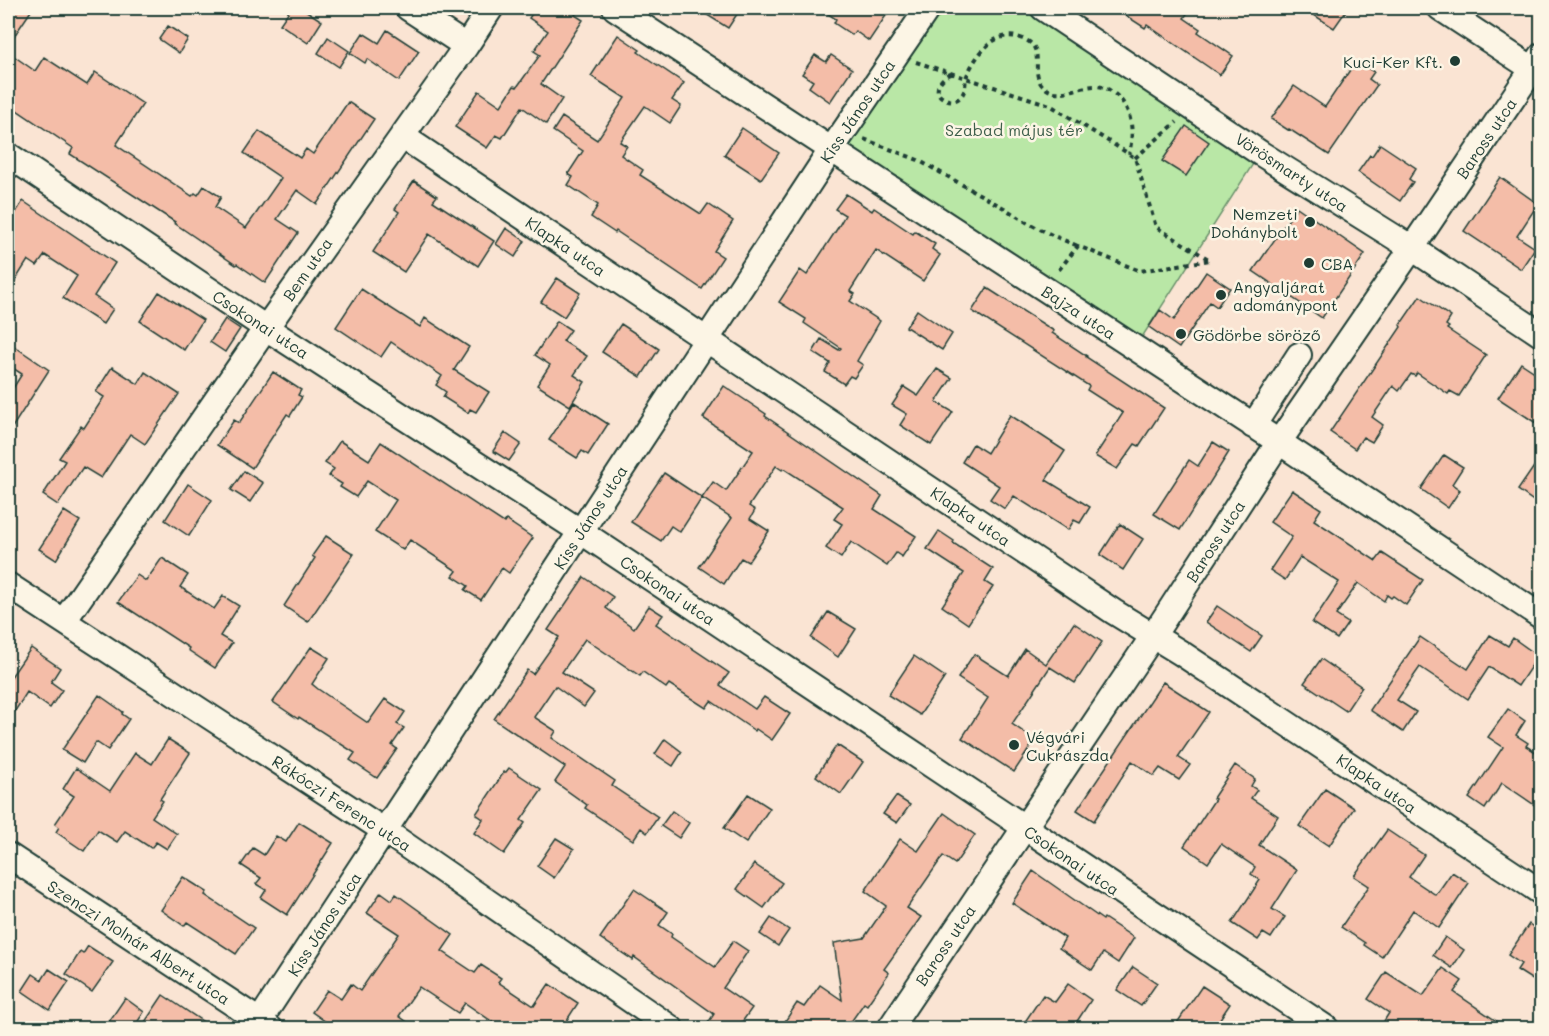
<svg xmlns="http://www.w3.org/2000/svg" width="1549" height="1036" font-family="Mali,sans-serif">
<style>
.green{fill:#b9e7a6;stroke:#6c926d;stroke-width:1.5}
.building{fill:#f4bda8;stroke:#1f3d34;stroke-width:1.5}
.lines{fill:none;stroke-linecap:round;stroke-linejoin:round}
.minor-casing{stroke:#1f3d34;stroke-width:28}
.path{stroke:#1f3d34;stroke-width:4;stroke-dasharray:4.5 4.5;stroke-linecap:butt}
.minor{stroke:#fcf5e5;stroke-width:24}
.poi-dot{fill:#1f3d34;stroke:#fcf5e5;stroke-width:2}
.labels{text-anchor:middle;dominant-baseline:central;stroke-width:5;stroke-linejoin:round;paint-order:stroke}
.poi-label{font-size:16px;fill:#1f3d34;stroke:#fcf5e5;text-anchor:start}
.street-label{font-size:16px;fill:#1f3d34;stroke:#fcf5e5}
.park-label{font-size:16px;fill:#3e5f4b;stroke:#fcf5e5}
</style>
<rect width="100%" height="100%" fill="#fae4d3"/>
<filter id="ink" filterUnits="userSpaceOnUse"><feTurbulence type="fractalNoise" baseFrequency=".0167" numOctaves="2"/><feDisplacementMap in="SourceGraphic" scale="12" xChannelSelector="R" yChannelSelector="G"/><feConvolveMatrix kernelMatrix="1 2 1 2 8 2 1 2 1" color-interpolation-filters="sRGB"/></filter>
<g filter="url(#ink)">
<path class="green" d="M928,8H1043L1260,153L1135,348L831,150Z"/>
<path class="building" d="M8,8H33L8,45Z
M291,8H302L322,21L308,43L280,24Z
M536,8H580L575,15L583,20L541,84L562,99L546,124L522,107L502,138L496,135L487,148L455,127L479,91L501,106L514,86L517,87L540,55L534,51L548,31L529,18Z
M696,8H741L728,28Z
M819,8H891L869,41L855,31L852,35L834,23L836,19Z
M1114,8H1191L1184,18L1200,29L1198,32L1233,56L1220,75L1147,25L1145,28Z
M1303,8H1348L1334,28Z
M168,26L188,39L179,53L159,39Z
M387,30L419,51L399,81L367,59L365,63L350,53L363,33L379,43Z
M618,35L640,50L638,52L684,83L672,100L681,106L670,123L645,106L620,142L627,146L621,155L643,170L640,175L701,214L708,204L733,221L714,251L723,257L702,289L616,231L615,233L591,217L598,205L568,185L573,177L568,174L583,151L553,131L562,117L597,140L625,98L591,76Z
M328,37L349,51L339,67L318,53Z
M8,52L35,71L44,57L87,85L95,72L143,104L116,145L192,196L195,193L198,195L204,186L221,197L215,207L246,228L281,178L244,153L259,131L300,158L306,149L313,154L348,102L374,119L317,204L297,190L277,219L298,233L265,283L237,264L236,265L174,223L175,222L70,154L73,148L8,104Z
M815,55L826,62L831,55L852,69L830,102L809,87L813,81L802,74Z
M1356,61L1374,72L1369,79L1377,85L1329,155L1289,129L1288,130L1271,119L1294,86L1325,107Z
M1186,126L1209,142L1186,176L1162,161Z
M742,128L779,153L761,179L724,155Z
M1380,144L1416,168L1409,179L1413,182L1400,201L1358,172L1370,155L1372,156Z
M1500,177L1538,204L1517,236L1535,248L1521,269L1464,231Z
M414,181L437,196L433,201L494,241L478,266L429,234L404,272L373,252L399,212L395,209Z
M846,194L872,211L874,208L913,234L915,231L935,244L932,249L940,255L923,281L876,250L850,291L855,294L850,301L880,321L857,361L863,365L854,378L850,376L844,384L825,372L830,363L813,352L821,339L839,350L841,348L804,323L806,319L779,302L800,270L807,275L837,229L845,215L835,209Z
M23,201L115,263L94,296L113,309L103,324L63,298L77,276L45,255L37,266L28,260L8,292V225Z
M1297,207L1365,254L1322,318L1253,271Z
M506,228L525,241L515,257L496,244Z
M1206,272L1230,288L1217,307L1210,302L1179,348L1149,327L1160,310L1174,320Z
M557,278L580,293L564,317L541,302Z
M987,288L1054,331L1052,333L1087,356L1086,357L1164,408L1139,446L1135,444L1117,469L1095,456L1123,413L1087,390L1089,386L972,311Z
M361,289L420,327L425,318L469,347L454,370L489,392L476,412L470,409L468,413L443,397L446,392L436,385L442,376L391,342L381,357L336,327Z
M159,292L203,320L184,350L140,321Z
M1420,296L1451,317L1446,325L1449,327L1447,329L1486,355L1459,396L1450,391L1448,394L1417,373L1415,376L1411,374L1399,391L1393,386L1372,417L1383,425L1372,442L1363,437L1355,449L1330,432L1401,327L1400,325Z
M917,310L952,334L942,350L906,327Z
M225,319L240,329L225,352L210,342Z
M557,321L571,330L563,341L587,356L574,375L585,382L570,406L537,385L550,365L535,355Z
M621,324L659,349L641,377L602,352Z
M8,342L49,370L8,434V396L22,374L8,365Z
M1521,363L1542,377V427L1498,398Z
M112,367L138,384L145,372L179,394L145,444L130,434L101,478L83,467L58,505L43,495L65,461L59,458L81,426L84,428L104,397L96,392Z
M937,369L952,378L936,402L953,412L931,445L900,425L907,414L892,405L904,387L918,396Z
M273,372L301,390L298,395L302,397L290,416L287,414L252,468L217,445L234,420L239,423Z
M724,386L766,414L765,416L882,496L874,509L916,536L902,557L896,553L887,566L851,542L841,558L826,548L842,524L834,519L843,507L783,468L782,470L776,466L749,506L755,510L750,519L769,531L748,562L741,558L724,584L699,567L732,518L702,498L713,482L726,491L753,451L703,418Z
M574,402L608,424L588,455L582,451L577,458L549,440Z
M1010,415L1065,451L1046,480L1090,507L1080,523L1074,520L1068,530L1014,496L1005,509L990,499L999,486L962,462L973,444L987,453Z
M505,433L521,444L509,461L493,451Z
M340,441L369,460L381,442L504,523L506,520L533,538L509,573L502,568L481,600L465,590L468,586L453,576L457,571L410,540L403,550L375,532L396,500L367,481L356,497L340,487L342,484L329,476L334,469L325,463Z
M1213,442L1229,452L1180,530L1154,514L1189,460L1198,466Z
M1444,455L1463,467L1452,484L1460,490L1448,508L1421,489Z
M1542,455V507L1518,490Z
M244,471L263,483L250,502L231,490Z
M664,473L702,498L680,532L671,526L661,541L631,522Z
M188,484L212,500L189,536L165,520Z
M1292,490L1321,509L1314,520L1376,561L1382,553L1423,580L1406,605L1393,596L1391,598L1387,595L1384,601L1358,583L1336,615L1348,623L1337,639L1312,623L1339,582L1300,557L1285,580L1270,570L1292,537L1270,522Z
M64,511L80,521L56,560L39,549Z
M1120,524L1143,539L1123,570L1100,555Z
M939,531L954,541L953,543L993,569L985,582L993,587L968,624L942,606L964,573L927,549Z
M326,536L354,554L308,622L284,606L315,558L312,556Z
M162,558L188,575L180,587L214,609L223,596L239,606L220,636L232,643L215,668L188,650L189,648L118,602L137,575L146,581Z
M584,577L613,597L606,608L634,628L649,606L663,615L656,624L729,673L720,685L755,709L764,697L790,714L772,740L756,729L755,731L711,701L706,708L669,684L666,688L643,672L640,676L585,639L562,672L594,693L584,707L555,686L534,717L556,731L552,738L615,781L612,786L658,817L647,833L641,828L633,840L585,808L587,805L555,782L565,767L494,719L527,670L533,674L559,637L548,630Z
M1217,606L1262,636L1251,652L1206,622Z
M828,612L856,629L838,657L811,638Z
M1074,623L1102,642L1075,683L1050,667L1012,724L1035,740L1014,772L962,738L988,698L958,678L974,654L1008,676L1025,649L1046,664Z
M1490,635L1508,646L1513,638L1538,656L1518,686L1489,667L1468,699L1420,667L1397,700L1416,712L1403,732L1370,710L1420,637L1468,669Z
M311,647L329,658L312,684L318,689L368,723L385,699L405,712L397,724L404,728L392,745L397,749L377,778L350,760L355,753L299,717L298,719L273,702Z
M31,648L60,668L51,682L62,690L50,708L27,692L8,722V681Z
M914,656L945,677L920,715L888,695Z
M1321,659L1362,687L1346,711L1304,683Z
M1163,682L1209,712L1178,757L1190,765L1179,780L1160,768L1154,776L1132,761L1094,821L1077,810Z
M99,695L123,712L122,714L129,719L108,750L96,742L83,763L62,750Z
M1508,709L1525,721L1516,735L1528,743L1526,746L1542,756V810L1502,783L1485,809L1469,798L1503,747L1488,737Z
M168,739L190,753L160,799L163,801L152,817L177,834L167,849L156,842L151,848L125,831L117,842L98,830L84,851L56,832L59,827L55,824L74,796L63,789L76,768L110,791L135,753L152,764Z
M665,739L682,752L673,766L655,754Z
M837,745L863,762L841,794L816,776Z
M1235,765L1255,779L1251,786L1257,790L1251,798L1278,816L1259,845L1297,870L1272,909L1285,917L1271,938L1263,933L1258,940L1232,923L1260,880L1251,874L1255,867L1221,844L1208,863L1184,846L1215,799L1213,798Z
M509,768L542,790L521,820L525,823L504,854L474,833L483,819L476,814L504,772H506Z
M1325,789L1354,808L1329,846L1299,826Z
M748,794L770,808L746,843L724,828Z
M896,796L910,805L897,823L883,814Z
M672,811L689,823L679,838L661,826Z
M944,813L975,835L955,864L943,856L907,908L921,917L884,969L889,973L867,1005L864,1003L846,1029H780L797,1003L804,1007L820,985L842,1000L834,943L864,938L886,906L865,891L900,839L918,851Z
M299,822L333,843L287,915L261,898L266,890L256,884L261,878L241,865L253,848L264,855L276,836L286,842Z
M1387,830L1424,855L1409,877L1436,895L1452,872L1469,883L1439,928L1413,910L1382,957L1364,945L1365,943L1341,927L1369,886L1354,876Z
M556,838L574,849L554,878L537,866Z
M754,864L782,883L764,908L737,889Z
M1033,871L1103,920L1104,918L1134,938L1118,963L1103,953L1092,970L1059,948L1065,938L1012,903Z
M183,877L207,892L205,895L254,928L236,954L187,922L184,926L161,910Z
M634,889L668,912L659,925L672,934L671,937L715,967L733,941L748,951L723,988L752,1008L737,1029H704L714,1014L634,957L633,960L600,938Z
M381,892L392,900L396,894L453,935L442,951L475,973L481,965L501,978L498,982L534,1006L549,984L578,1003L561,1029H503L465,1003L458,1013L419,987L399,1016L417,1029H336L312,1012L327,990L341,999L351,984L360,991L399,934L367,913Z
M771,918L789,930L778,946L760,934Z
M1529,924L1542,933V986L1517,970L1521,964L1508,955Z
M1445,937L1464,950L1452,968L1433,955Z
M88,946L113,962L92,992L66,974L80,952L83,954Z
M1133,967L1157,983L1141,1006L1117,990Z
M1443,968L1462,981L1454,992L1508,1029H1395L1384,1021L1389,1013L1368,999L1386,972L1423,996Z
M49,969L69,982L50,1010L22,991L33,974L42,980Z
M1068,984L1091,1000L1072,1029H1020L1043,995L1055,1002Z
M1202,986L1230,1004L1213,1029H1173Z
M163,995L214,1029H154L145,1022Z
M125,998L144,1012L133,1029H104Z"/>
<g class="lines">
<g class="minor-casing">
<path id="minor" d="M408,8L466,46
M615,8L1279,442L1542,617
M1043,8L1260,153L1412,248L1542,335
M1440,8L1542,75
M402,136L1114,612L1181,653L1542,893
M8,155L266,328L580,531L1326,1028
M1253,426L1299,355
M8,585L385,831L671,1028
M64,621L266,328L466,46L491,8
M8,855L270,1028
M255,1028L831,150L928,8
M890,1028L1153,636L1279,442L1412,248L1542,55"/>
</g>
<path class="path" d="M916,62L1050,105L1129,154L1135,158L1156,227L1210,260L1140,271L1078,246L1058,271
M951,74C940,77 930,94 946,99C952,102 958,101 962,95C966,90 965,83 966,78C971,64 984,45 997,39C1004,36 1012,35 1020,38C1051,46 1025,76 1047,89C1060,98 1079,86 1095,86C1104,86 1110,90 1116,95C1133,110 1134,133 1129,154
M864,139L918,160L1004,208L1028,223L1054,236L1078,246
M1135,158L1177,122"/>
<use href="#minor" class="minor"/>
</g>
</g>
<g class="poi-dot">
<circle cx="1455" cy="61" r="6"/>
<circle cx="1310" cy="222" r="6"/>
<circle cx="1309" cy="263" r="6"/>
<circle cx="1221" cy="295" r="6"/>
<circle cx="1181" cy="334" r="6"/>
<circle cx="1014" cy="745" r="6"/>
</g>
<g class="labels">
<g class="poi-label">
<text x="1443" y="61" text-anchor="end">Kuci-Ker Kft.</text>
<text x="1298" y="213" text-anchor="end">Nemzeti<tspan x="1298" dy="18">Dohánybolt</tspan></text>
<text x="1321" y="263">CBA</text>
<text x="1233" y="286">Angyaljárat<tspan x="1233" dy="18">adománypont</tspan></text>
<text x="1193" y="334">Gödörbe söröző</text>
<text x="1026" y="736">Végvári<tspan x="1026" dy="18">Cukrászda</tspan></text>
</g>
<g class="street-label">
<text transform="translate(857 111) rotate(-56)">Kiss János utca</text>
<text transform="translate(1486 138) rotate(-56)">Baross utca</text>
<text transform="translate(1292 172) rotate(33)">Vörösmarty utca</text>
<text transform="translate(566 246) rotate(34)">Klapka utca</text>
<text transform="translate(307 269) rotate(-55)">Bem utca</text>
<text transform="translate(1079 312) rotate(33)">Bajza utca</text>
<text transform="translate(261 324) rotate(33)">Csokonai utca</text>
<text transform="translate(971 516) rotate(34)">Klapka utca</text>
<text transform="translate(590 517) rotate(-57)">Kiss János utca</text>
<text transform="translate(1215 541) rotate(-57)">Baross utca</text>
<text transform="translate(668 590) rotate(34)">Csokonai utca</text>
<text transform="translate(1377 783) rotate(34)">Klapka utca</text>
<text transform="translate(342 803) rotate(33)">Rákóczi Ferenc utca</text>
<text transform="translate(1072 860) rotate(34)">Csokonai utca</text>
<text transform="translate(324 924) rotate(-57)">Kiss János utca</text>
<text transform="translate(139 942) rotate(33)">Szenczi Molnár Albert utca</text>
<text transform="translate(945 945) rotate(-56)">Baross utca</text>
</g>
<g class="park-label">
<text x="1014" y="129">Szabad május tér</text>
</g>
</g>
<rect width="1549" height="1036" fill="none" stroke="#fcf5e5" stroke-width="30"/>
<rect x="15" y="15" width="1519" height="1006" fill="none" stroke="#1f3d34" stroke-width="2" filter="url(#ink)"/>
</svg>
